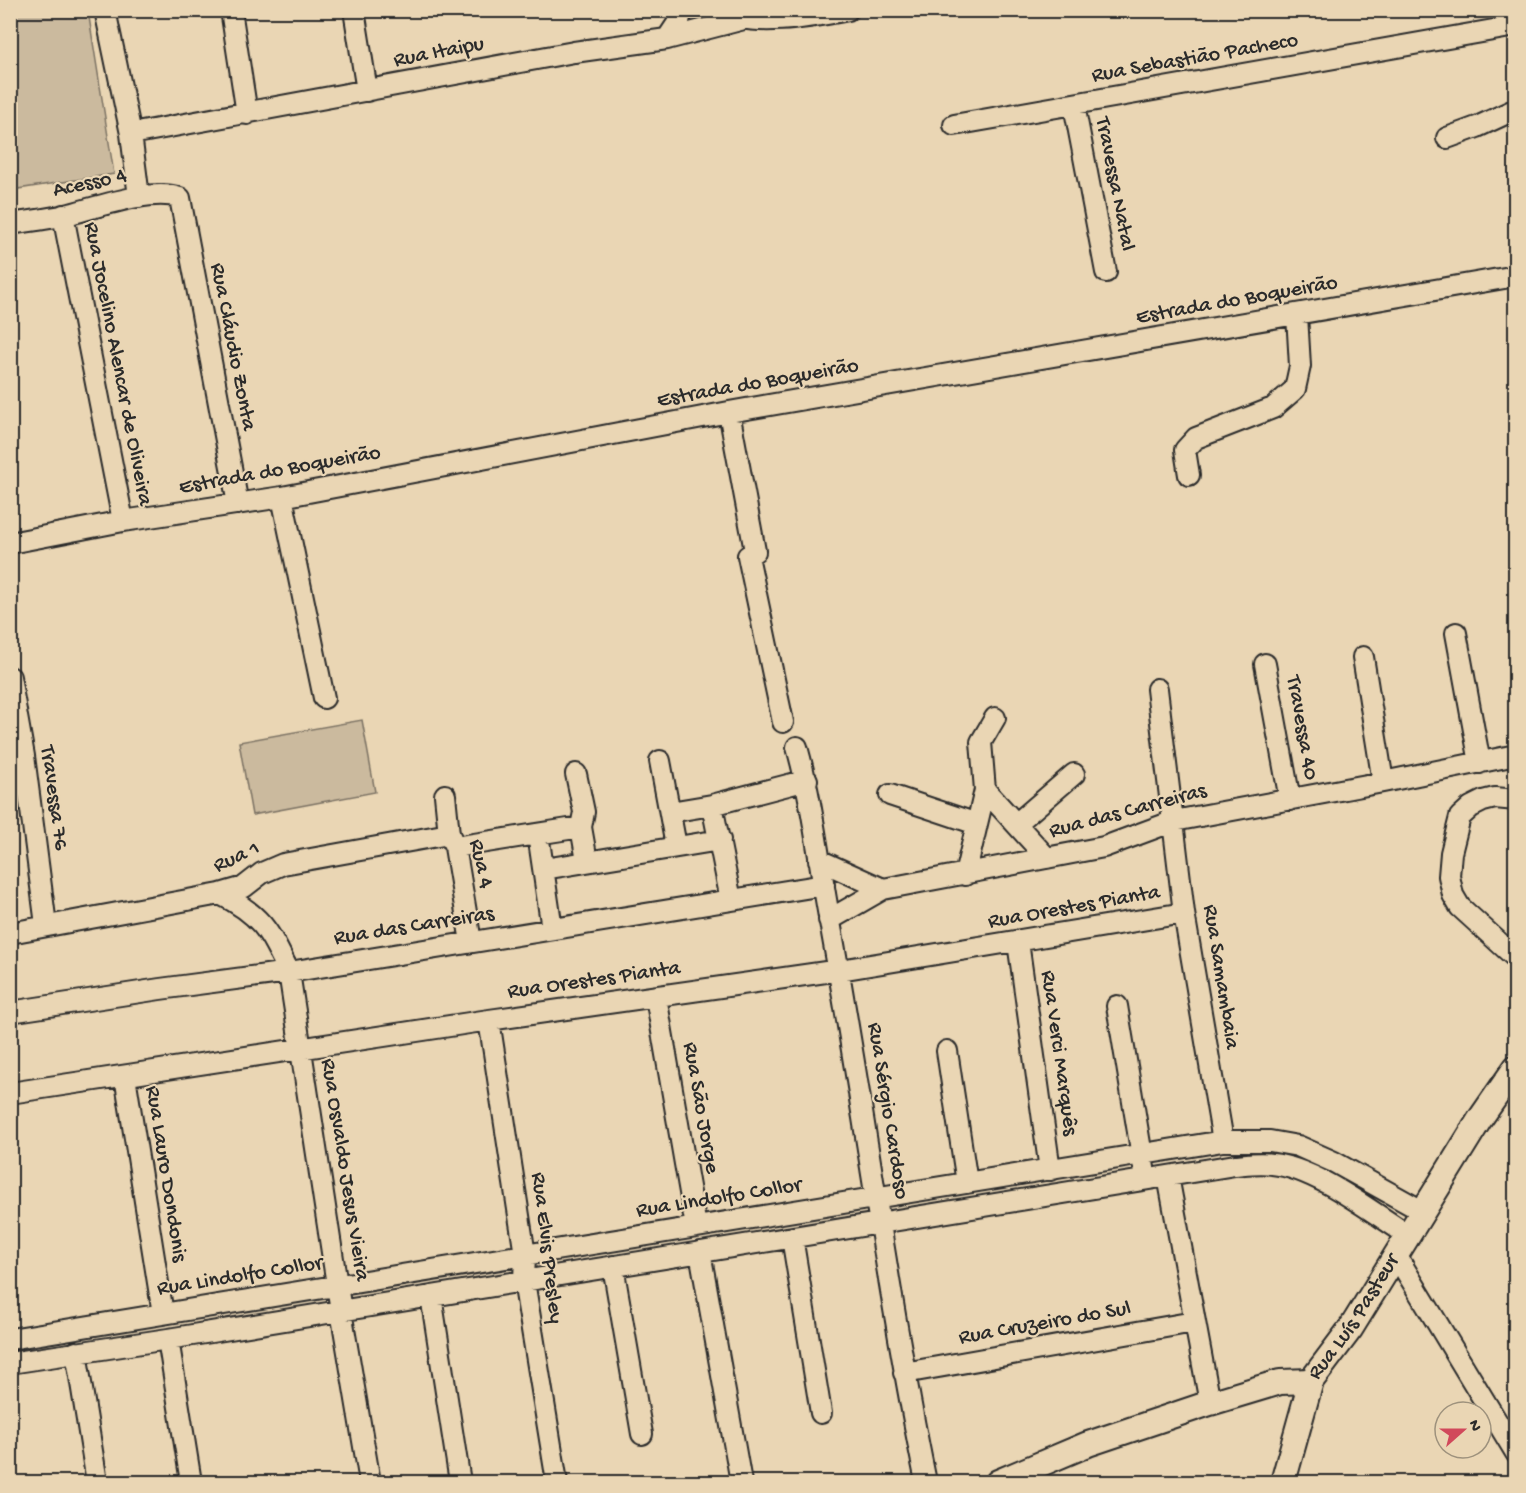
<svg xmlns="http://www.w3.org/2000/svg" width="1526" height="1493" font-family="'Gochi Hand',sans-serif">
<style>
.green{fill:#cbba9e;stroke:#7b7264;stroke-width:1.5}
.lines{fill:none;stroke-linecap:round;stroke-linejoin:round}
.minor-casing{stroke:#2b2b2b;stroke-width:24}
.major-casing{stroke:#2b2b2b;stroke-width:28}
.minor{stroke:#ead6b4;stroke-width:20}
.major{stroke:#ead6b4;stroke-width:24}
.labels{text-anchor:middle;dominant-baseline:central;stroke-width:4.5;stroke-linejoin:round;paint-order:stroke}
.street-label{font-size:22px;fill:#2b2b2b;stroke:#ead6b4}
</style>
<rect width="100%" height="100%" fill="#ead6b4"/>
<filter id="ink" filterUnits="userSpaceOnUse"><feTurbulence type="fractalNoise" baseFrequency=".0167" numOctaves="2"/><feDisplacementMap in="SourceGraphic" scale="12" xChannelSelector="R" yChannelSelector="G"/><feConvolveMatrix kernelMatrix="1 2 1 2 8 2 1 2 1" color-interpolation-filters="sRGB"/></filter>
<g filter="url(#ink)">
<path class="green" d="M11,10L88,11L114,174L11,190Z
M362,720L375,792L252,815L239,742Z"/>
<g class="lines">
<g class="minor-casing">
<path id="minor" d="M105,10L131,134L139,197
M231,10L247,114
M354,10L367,91
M717,10C751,29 812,17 848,10
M667,39L679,21L682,10
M1074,105L1106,272
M954,125L1516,26
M131,134L574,52L667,39L748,18L749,10
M1447,138L1477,127L1516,109
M63,215L123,521
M10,224C29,221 48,219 66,215C95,208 153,187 180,198L238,504
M729,412L755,551L748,556L783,722
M1189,475L1185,450L1196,438L1273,408L1295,389L1300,366L1297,315
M282,497L324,698
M10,543L123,521L282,497L729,412L1516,276
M1456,633L1480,763
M1363,657L1383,782
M1265,664L1290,800
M10,677L24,756L46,925
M1157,689L1184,913L1223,1141
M797,747C813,804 819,864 830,922C864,1108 888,1297 926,1482
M660,761L676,846
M576,774L584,812L581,827L587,861
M985,790L1047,858
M445,795L449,834L455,847L471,942
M890,795L977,824
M1516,800L1495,798L1483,801L1471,807L1460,817L1451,853L1449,876L1453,895L1460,907L1516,958
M712,805L731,900
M670,812L712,805L807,780
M1016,824L1074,774
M538,834L552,929
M455,847L581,827
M819,860L883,889
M544,869L720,840
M965,875L985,790L981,742L995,718
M220,894C262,915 269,931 289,972L341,1311L370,1482
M829,920L883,889L1104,847L1174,821L1383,782L1516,755
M10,933L220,894L244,887L262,873L283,864L449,834
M1018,942L1050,1170
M656,997L696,1227
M1117,1006L1144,1168
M10,1012L160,989L289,972L824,885
M489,1020L525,1255L524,1281L557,1482
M947,1051L967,1183
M125,1076L163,1314
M10,1093L489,1020L840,970L1184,913
M1168,1176L1210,1403
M792,1237L821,1413
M700,1252L741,1482
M1396,1255L1516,1453
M613,1266L642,1434
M431,1296L460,1482
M10,1339L1223,1141H1270L1298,1146L1334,1162L1422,1211
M168,1339L191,1482
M76,1352L97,1482
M10,1363L168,1339L1235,1165C1247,1164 1260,1162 1272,1164C1316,1168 1370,1211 1408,1235
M904,1373L1194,1322"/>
</g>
<g class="major-casing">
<g id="major">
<path d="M998,1482L1088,1444L1210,1403L1280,1382L1311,1381"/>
<path id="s1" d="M1283,1482L1311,1381L1351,1328L1480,1119L1516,1067"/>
</g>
</g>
<use href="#minor" class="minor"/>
<use href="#major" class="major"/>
</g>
</g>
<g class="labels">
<g class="street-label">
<text transform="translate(439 53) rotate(-11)">Rua Itaipu</text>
<text transform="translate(1195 59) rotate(-10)">Rua Sebastião Pacheco</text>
<text transform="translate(90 184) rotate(-12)">Acesso 4</text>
<text transform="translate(1114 184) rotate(79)">Travessa Natal</text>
<text transform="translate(1237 301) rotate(-10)">Estrada do Boqueirão</text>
<text transform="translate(232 347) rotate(79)">Rua Cláudio Zonta</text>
<text transform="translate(117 364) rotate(79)">Rua Jocelino Alencar de Oliveira</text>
<text transform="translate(758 384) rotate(-10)">Estrada do Boqueirão</text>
<text transform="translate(280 471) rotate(-10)">Estrada do Boqueirão</text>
<text transform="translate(1301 728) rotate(80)">Travessa 40</text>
<text transform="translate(53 798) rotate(82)">Travessa 76</text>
<text transform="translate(1128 812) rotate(-15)">Rua das Carreiras</text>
<text transform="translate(237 858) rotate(-25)">Rua 1</text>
<text transform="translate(480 864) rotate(77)">Rua 4</text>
<text transform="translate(1074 908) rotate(-10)">Rua Orestes Pianta</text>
<text transform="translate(414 927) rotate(-9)">Rua das Carreiras</text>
<text transform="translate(1220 977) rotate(81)">Rua Samambaia</text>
<text transform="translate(594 981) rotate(-8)">Rua Orestes Pianta</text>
<text transform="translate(1058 1053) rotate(82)">Rua Verci Marquês</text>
<text transform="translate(700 1108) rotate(80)">Rua São Jorge</text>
<text transform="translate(887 1111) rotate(81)">Rua Sérgio Cardoso</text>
<text transform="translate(344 1170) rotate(81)">Rua Osvaldo Jesus Vieira</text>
<text transform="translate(165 1174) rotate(81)">Rua Lauro Dondonis</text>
<text transform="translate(719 1199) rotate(-9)">Rua Lindolfo Collor</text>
<text transform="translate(546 1248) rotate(83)">Rua Elvis Presley</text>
<text transform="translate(240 1277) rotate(-9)">Rua Lindolfo Collor</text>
<text stroke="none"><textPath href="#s1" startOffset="182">Rua Luís Pasteur</textPath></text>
<text transform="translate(1045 1324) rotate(-10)">Rua Cruzeiro do Sul</text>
</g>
</g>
<rect width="1526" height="1493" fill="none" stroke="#ead6b4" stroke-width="36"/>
<rect x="18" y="18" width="1490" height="1457" fill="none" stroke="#2b2b2b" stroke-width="2" filter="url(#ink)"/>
<g transform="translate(1463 1430) rotate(69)"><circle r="28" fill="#ead6b4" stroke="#9e927d" stroke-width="1.5"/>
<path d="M0-4.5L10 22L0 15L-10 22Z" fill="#d1495b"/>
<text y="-9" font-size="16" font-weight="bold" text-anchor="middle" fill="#2b2b2b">N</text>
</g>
</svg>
